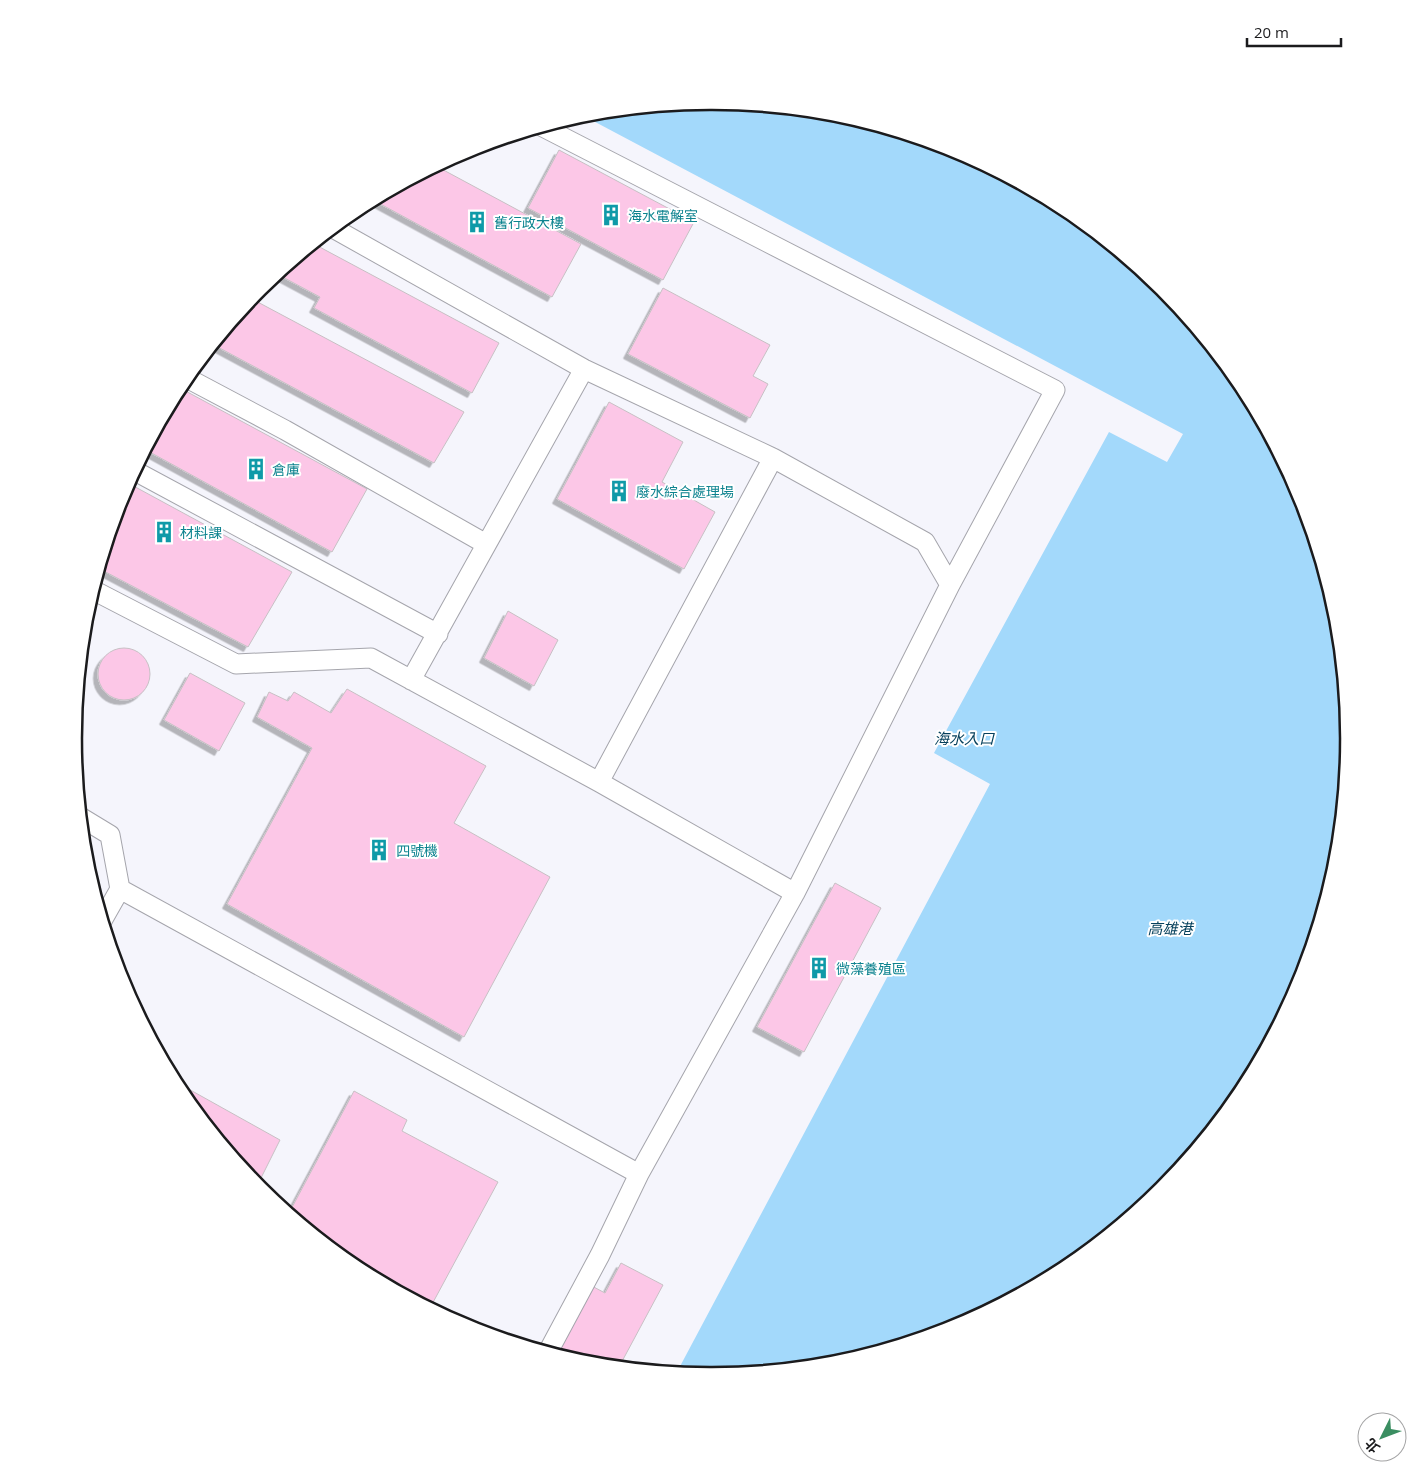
<svg xmlns="http://www.w3.org/2000/svg" width="1422" height="1477" font-family="'Open Sans','Noto Sans TC',sans-serif">
<style>
.water{fill:#a3d9fb}
.building{fill:#fcc7e7;stroke:#c7c0c4;filter:url(#shadow)}
.lines{fill:none;stroke-linecap:round;stroke-linejoin:round}
.service-casing{stroke:#a5a5ac;stroke-width:21}
.service{stroke:#fff;stroke-width:19}
.labels{text-anchor:middle;dominant-baseline:central;stroke-width:4;stroke-linejoin:round;paint-order:stroke}
.culture-label{font-size:14px;fill:#0d838f;stroke:#fff;text-anchor:start}
.water-label{font-size:15px;font-style:italic;fill:#05405c;stroke:#fff}
.rim{fill:none;stroke:#1b1b1d;stroke-width:2.5}
</style>
<defs>
<filter id="shadow"><feDropShadow dx="-4.5" dy="4.5" stdDeviation="0" flood-color="#0004"/></filter>
</defs>
<rect width="100%" height="100%" fill="#f5f5fc"/>
<path class="water" d="M711,101L836,114L955,150L1065,209L1162,288L1241,385L1300,495L1336,614L1348,739L1336,863L1300,983L1241,1093L1161,1189L1065,1269L955,1327L835,1364L711,1376L677,1372L990,784L934,753L1109,432L1167,462L1183,434L582,115Z"/>
<path class="building" d="M559,150L694,222L663,280L528,208Z
M436,166L581,244L552,297L373,200Z
M314,244L499,343L472,393L314,308L320,297L277,274Z
M663,288L770,345L753,376L768,384L750,418L628,354Z
M252,299L464,412L434,463L214,345Z
M180,388L367,489L332,552L146,450Z
M609,402L683,442L662,482L715,512L684,569L557,499Z
M128,483L292,572L248,647L100,569L122,494Z
M508,611L558,640L534,686L484,658Z
M98 674a26 26 0 1 1 52 0a26 26 0 1 1-52 0Z
M190,673L245,703L219,751L164,720Z
M347,689L486,766L454,823L550,877L464,1037L227,904L312,748L257,717L269,692L288,701L294,692L331,713Z
M835,883L881,908L804,1052L757,1027Z
M176,1082L280,1140L258,1184L181,1092Z
M354,1091L407,1120L402,1131L498,1182L430,1308L357,1268L289,1213Z
M621,1263L663,1285L619,1367L586,1363L554,1354L590,1285L605,1293Z"/>
<g class="lines">
<g class="service-casing">
<path id="service" d="M543,127L1055,390L950,585
M333,228L584,369L773,458L925,542L950,585L795,893L639,1174L600,1255L548,1352
M187,378L285,430L486,544
M135,471L438,634
M93,590L236,664L371,658L599,782L795,893
M411,680L584,369
M599,782L773,458
M82,818L110,835L120,889
M103,919L120,889L639,1174"/>
</g>
<use href="#service" class="service"/>
</g>
<defs>
<g id="building-bare" transform="scale(1.725)"><path d="M-4-6H4V6H1V3H-1V6H-4ZM-2.5-4.3h1.7v1.8h-1.7ZM.8-4.3h1.7v1.8H.8ZM-2.5-1h1.7V.8h-1.7ZM.8-1h1.7V.8H.8Z" fill="#0f9aa8" stroke="#fff" stroke-width="2.5" paint-order="stroke"/></g>
</defs>
<g fill-rule="evenodd">
<use href="#building-bare" x="611" y="215"/>
<use href="#building-bare" x="477" y="222"/>
<use href="#building-bare" x="256" y="469"/>
<use href="#building-bare" x="619" y="491"/>
<use href="#building-bare" x="164" y="532"/>
<use href="#building-bare" x="379" y="850"/>
<use href="#building-bare" x="819" y="968"/>
</g>
<g class="labels">
<g class="culture-label">
<text x="628" y="215">海水電解室</text>
<text x="494" y="222">舊行政大樓</text>
<text x="272" y="469">倉庫</text>
<text x="636" y="491">廢水綜合處理場</text>
<text x="180" y="532">材料課</text>
<text x="396" y="850">四號機</text>
<text x="836" y="968">微藻養殖區</text>
</g>
<g class="water-label">
<text x="964" y="738">海水入口</text>
<text x="1170" y="928">高雄港</text>
</g>
</g>
<path d="M0 0H1422V1477H0ZM710 110H712A628 628 0 0 1 1340 738V739A628 628 0 0 1 712 1367H710A628 628 0 0 1 82 739V738A628 628 0 0 1 710 110Z" fill="#fff" fill-rule="evenodd"/>
<path class="rim" d="M710 110H712A628 628 0 0 1 1340 738V739A628 628 0 0 1 712 1367H710A628 628 0 0 1 82 739V738A628 628 0 0 1 710 110Z"/>
<g transform="translate(1382 1437) rotate(228)"><circle r="24" fill="#ffffff" stroke="#a4a4a5"/>
<path d="M0-4L9 19L0 12L-9 19Z" fill="#3a8e61"/>
<text y="-8" font-size="14" font-weight="bold" text-anchor="middle" fill="#1b1b1d">北</text>
</g>
<path d="M1247 38v8h94v-8" fill="none" stroke="#1b1b1d" stroke-width="2.5"/>
<text x="1254" y="38" font-size="15" fill="#1b1b1d" stroke="#ffffff" stroke-width="4" paint-order="stroke">20 m</text>
</svg>
